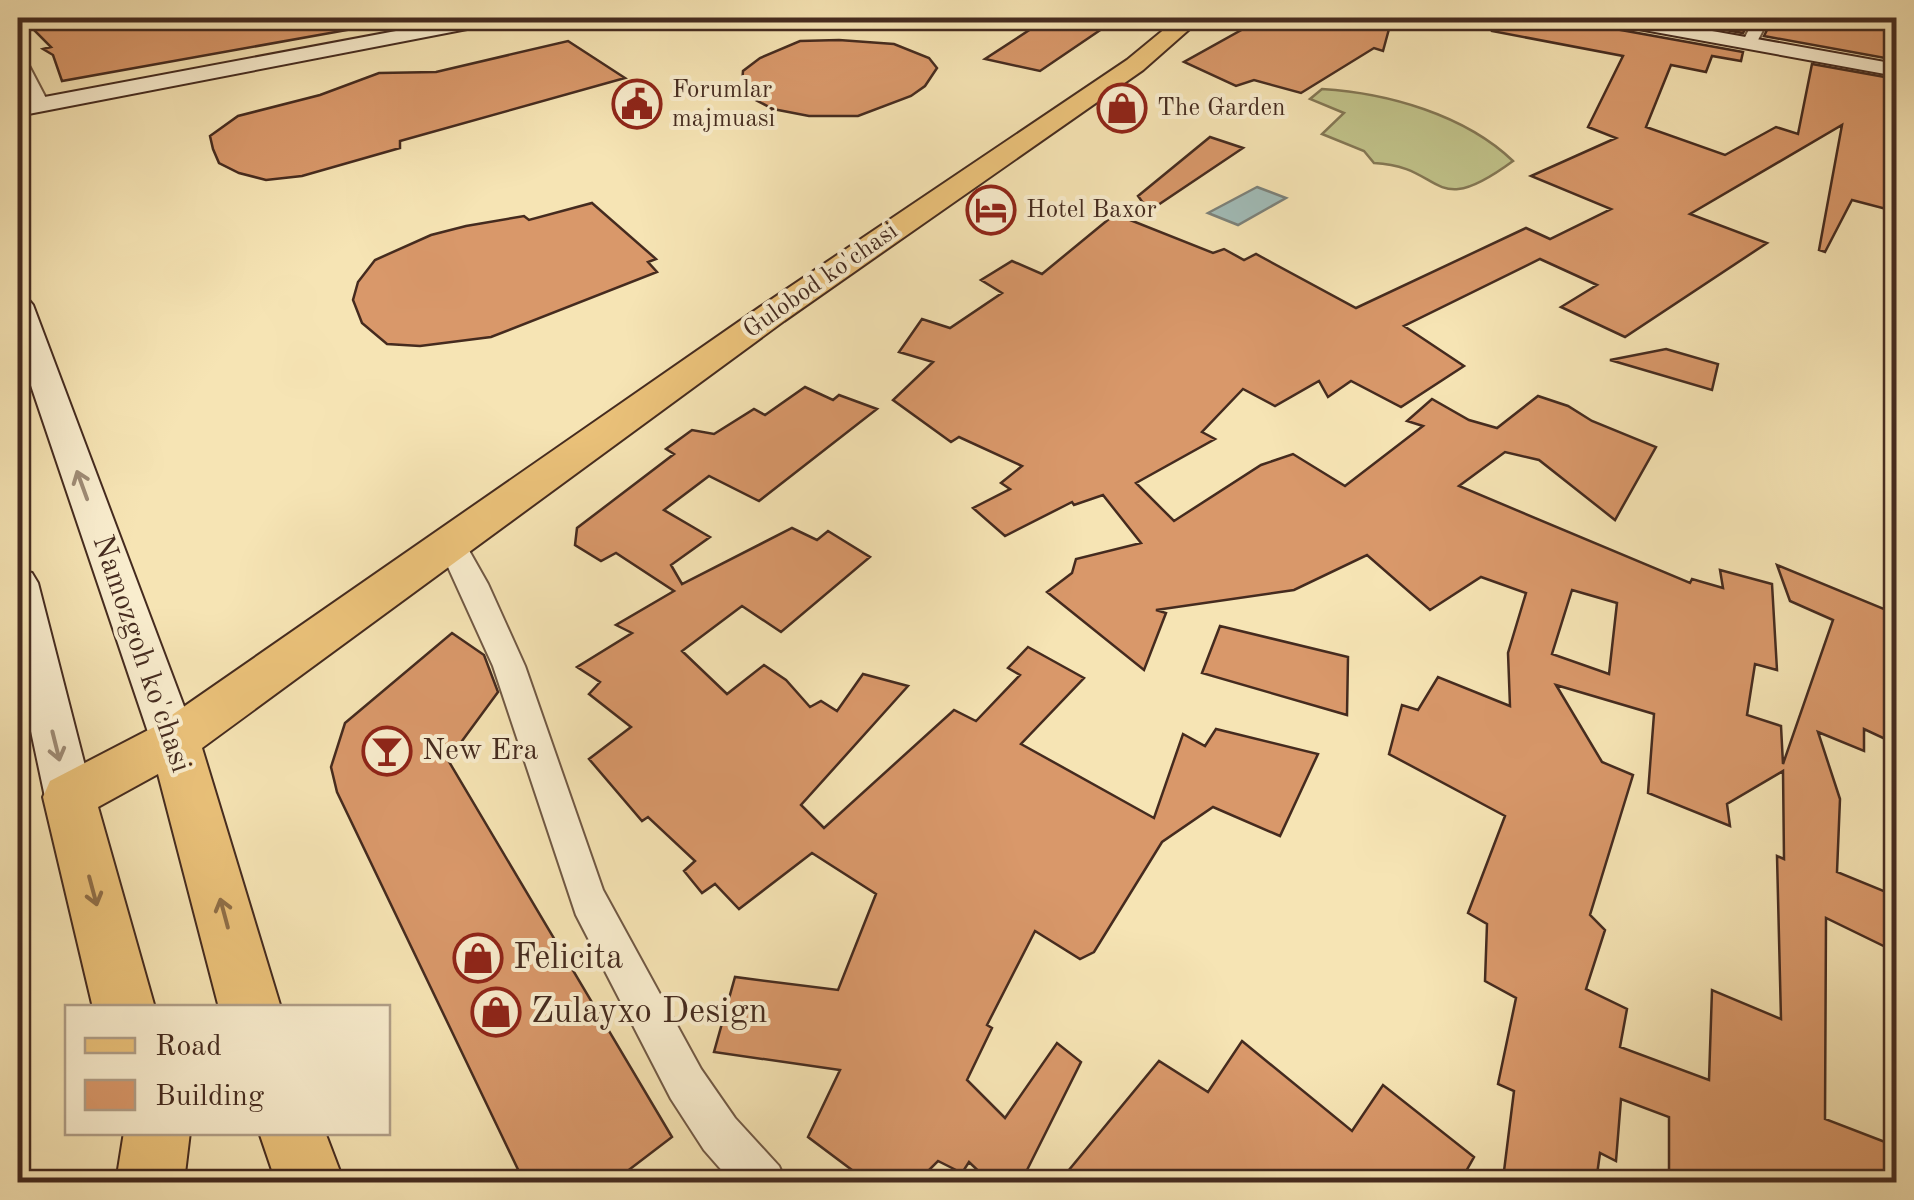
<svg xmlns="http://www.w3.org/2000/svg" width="1914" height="1200" font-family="'Old Standard TT',serif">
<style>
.green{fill:#c1c38a;stroke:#837754;stroke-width:2.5}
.water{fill:#a1bcb8;stroke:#7c827b;stroke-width:2.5}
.building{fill:#d9986a;stroke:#452b1f;stroke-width:2.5;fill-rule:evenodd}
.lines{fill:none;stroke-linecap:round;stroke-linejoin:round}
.street-casing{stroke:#715944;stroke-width:4}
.secondary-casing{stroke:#452b1f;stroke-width:4}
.primary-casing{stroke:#452b1f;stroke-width:4}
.street{fill:#f9edce;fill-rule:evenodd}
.secondary{fill:#f9edce;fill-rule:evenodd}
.primary{fill:#ebc27a;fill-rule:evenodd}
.oneway{stroke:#9f8c76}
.oneway2{stroke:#906f48}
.labels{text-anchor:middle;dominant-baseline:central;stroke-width:8;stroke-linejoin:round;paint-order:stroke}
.far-poi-label{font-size:25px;fill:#452b1f;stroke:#f9edce;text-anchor:start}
.far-street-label{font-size:25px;fill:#452b1f;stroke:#f9edce}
.street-label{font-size:30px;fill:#452b1f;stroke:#f9edce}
.poi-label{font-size:30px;fill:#452b1f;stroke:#f9edce;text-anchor:start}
.near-poi-label{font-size:35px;fill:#452b1f;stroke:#f9edce;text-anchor:start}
</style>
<rect width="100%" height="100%" fill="#f6e4b4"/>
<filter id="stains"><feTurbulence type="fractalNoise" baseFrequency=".002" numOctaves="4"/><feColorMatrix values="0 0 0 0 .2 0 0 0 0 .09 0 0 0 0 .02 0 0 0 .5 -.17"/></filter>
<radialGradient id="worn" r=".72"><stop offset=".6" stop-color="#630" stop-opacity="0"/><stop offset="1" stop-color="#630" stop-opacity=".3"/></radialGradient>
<path class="green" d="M1322,89C1388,93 1465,115 1513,161C1430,222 1446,166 1374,163L1364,151L1322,134L1344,113L1310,99Z"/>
<path class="water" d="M1257,187L1286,198L1238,225L1208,213Z"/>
<path class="building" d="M53,18H346L347,30L62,81L53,55L43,49L51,47L28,24Z
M1085,18H1118L1040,71L985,59L1037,25Z
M1263,18H1392L1383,51L1374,48L1301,93L1254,80L1236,86L1184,62Z
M1493,18H1599L1610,28L1743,52L1741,61L1712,56L1706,72L1671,65L1646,127L1725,155L1776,127L1798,134L1812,64L1896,79V184L1890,210L1852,200L1825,252L1819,250L1842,125L1690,214L1767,243L1625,337L1561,307L1597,285L1540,259L1404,326L1464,366L1401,407L1351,381L1328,397L1319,381L1275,406L1243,389L1202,432L1215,439L1136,483L1174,521L1261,465L1293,454L1345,486L1423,426L1407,421L1432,399L1469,420L1497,428L1538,396L1568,406L1592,421L1656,447L1615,520L1539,460L1505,452L1459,486L1690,583L1692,579L1723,588L1720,570L1772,584L1777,670L1755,664L1747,715L1781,726L1783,764L1833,620L1790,601L1777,565L1889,611L1893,649L1896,650V744L1864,729V751L1818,732L1840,799L1837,872L1896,896V952L1826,918L1825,1119L1885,1142L1893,1182H1669V1117L1621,1099L1616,1161L1600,1153L1596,1182H1525L1504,1171L1514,1091L1498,1084L1516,998L1485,981L1487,924L1468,913L1505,816L1389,754L1402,705L1418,710L1438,677L1510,706L1508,653L1526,593L1481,577L1430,610L1367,555L1294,590L1156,610L1166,613L1144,670L1047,592L1072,573L1076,559L1141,543L1103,495L1074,505L1072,502L1005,536L973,508L1010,489L1001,483L1022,466L959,437L951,442L893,400L933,362L899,352L922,319L950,328L1002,293L981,280L1012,261L1042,274L1115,214L1213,253L1224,249L1244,260L1256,254L1356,308L1526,228L1550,239L1611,209L1531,176L1616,138L1588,127L1623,56L1492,31ZM1572,590L1617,603L1609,674L1552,654ZM1556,685L1654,714L1648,793L1730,826L1727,804L1783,771L1784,859L1777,856L1781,1019L1712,990L1709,1080L1620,1047L1627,1009L1586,989L1605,930L1590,915L1633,775L1602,762Z
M1658,18H1751L1743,33Z
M1773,18H1896V60L1764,36Z
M839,40L894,44L929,58L937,68L925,86L911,96L858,116H809L773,109L748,96L742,84L743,71L760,58L800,41Z
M568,41L625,78L400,141V148L302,176L266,180L239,173L219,163L213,149L210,136L238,116L320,95L379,73L436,72Z
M1210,137L1243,148L1149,211L1138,196Z
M592,203L656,259L648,262L657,272L491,337L420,346L387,344L362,323L353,300L358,282L375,260L431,235L466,226L524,216L529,220Z
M1666,349L1718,364L1712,390L1610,360Z
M805,387L833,400L839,395L877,409L759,501L709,476L664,510L710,537L671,565L682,584L792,528L817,540L828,531L870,557L781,632L742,606L682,651L727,694L764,665L786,680L810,707L821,701L837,711L863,674L908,686L801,805L824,828L954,710L976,721L1020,675L1008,668L1028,647L1084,678L1021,744L1154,818L1183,734L1205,746L1216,729L1318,754L1280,836L1213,807L1162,842L1094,952L1080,959L1035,931L987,1025L992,1028L967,1080L1005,1118L1057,1043L1081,1062L1021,1182H990L969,1162L962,1173L938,1161L917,1182H868L808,1137L840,1070L714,1052L735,977L838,990L876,894L812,853L739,909L715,884L702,893L684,871L695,861L648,817L642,821L589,759L631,727L589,694L600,682L577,667L632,633L616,625L674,591L616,553L601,561L575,545L577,528L674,454L666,449L692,430L714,434L754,409L765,415Z
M1220,626L1348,657L1347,715L1202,673Z
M452,633L484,655L498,692L448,760L672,1137L613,1182H524L337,792L331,767L345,723Z
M1242,1041L1352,1131L1383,1085L1474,1157L1460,1182H1059L1159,1061L1208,1092Z"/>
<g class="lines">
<g class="street-casing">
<path id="street" d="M18,18H32L18,23Z
M1755,18H1769L1755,46H1745L1742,43Z
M18,55L26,60L49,104L47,108L33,104L18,74Z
M452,535L462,538L488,584L525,666L603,890L701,1069L735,1118L779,1166L786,1182H732L704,1150L671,1099L576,915L493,666L438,545L442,538Z"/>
</g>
<g class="secondary-casing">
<path id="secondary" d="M465,18H503L493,24L18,116V102Z
M1602,18H1640L1896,64V76L1611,24Z
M18,296L28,299L33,305L197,741L190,754L174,760L158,754L151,741L18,347Z
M18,569L32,573L38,583L93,797L86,811L69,817L52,811L45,797L18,670Z"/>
</g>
<g class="primary-casing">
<path id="primary" d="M1178,18H1202L1143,70L784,321L202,748L281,1008H219L158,774L98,807L155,1008H93L43,797L50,781L156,726L760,307L1127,60Z
M124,1132H190L184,1182H116Z
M259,1132H325L344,1182H276Z"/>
</g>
<use href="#street" class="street"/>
<use href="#secondary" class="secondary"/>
<use href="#primary" class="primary"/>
</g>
<defs><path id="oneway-shaft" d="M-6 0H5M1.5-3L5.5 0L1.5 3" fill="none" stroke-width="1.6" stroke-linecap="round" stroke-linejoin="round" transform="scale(2.5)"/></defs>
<g class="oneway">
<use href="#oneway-shaft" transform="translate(82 485) rotate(-110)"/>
<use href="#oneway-shaft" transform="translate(56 746) rotate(76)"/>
</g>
<g class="oneway2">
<use href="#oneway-shaft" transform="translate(93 891) rotate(75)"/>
<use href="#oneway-shaft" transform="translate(224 913) rotate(-105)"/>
</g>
<defs>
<g id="civic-ring" transform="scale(2.5)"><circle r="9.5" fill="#f9edce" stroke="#8f2418" stroke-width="1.5"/><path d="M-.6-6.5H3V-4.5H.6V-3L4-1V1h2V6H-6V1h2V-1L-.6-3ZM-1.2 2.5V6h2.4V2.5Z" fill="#8f2418"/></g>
<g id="shop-ring" transform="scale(2.5)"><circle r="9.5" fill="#f9edce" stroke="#8f2418" stroke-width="1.5"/><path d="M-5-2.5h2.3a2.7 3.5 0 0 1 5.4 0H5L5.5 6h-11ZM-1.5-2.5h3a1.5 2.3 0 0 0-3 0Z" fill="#8f2418"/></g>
<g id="hotel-ring" transform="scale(2.5)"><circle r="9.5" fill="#f9edce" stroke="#8f2418" stroke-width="1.5"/><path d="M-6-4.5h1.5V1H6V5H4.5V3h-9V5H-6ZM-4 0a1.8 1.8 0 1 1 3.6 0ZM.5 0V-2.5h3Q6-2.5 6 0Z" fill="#8f2418"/></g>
<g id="bar-ring" transform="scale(2.5)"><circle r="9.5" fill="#f9edce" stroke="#8f2418" stroke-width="1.5"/><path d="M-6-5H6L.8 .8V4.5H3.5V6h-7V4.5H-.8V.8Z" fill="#8f2418"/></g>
</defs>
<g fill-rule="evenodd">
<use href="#civic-ring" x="637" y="104"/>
<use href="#shop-ring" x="1122" y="108"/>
<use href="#hotel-ring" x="991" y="210"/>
<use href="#bar-ring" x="387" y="751"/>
<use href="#shop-ring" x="478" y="958"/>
<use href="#shop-ring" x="496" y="1012"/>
</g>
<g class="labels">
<g class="far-poi-label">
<text x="672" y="90">Forumlar<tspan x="672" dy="29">majmuasi</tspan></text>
<text x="1157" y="108">The Garden</text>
<text x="1026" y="210">Hotel Baxor</text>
</g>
<g class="far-street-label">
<text transform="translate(821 281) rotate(-35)">Gulobod ko'chasi</text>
</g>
<g class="street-label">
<text transform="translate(141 654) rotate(71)">Namozgoh ko'chasi</text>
</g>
<g class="poi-label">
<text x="422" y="751">New Era</text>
</g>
<g class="near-poi-label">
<text x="513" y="958">Felicita</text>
<text x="531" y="1012">Zulayxo Design</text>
</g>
</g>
<rect width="1914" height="1200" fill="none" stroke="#f6e4b4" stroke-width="60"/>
<rect x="20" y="20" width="1874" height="1160" fill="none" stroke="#452b1f" stroke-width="5"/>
<rect x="30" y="30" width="1854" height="1140" fill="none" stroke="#452b1f" stroke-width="2.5"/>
<rect x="65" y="1005" width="325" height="130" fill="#f9edce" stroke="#b19f88" stroke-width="2.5"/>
<rect x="85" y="1038" width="50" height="15" fill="#ebc27a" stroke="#b19f88" stroke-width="2.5"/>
<text x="155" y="1055" font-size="30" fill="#452b1f">Road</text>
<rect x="85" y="1080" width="50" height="30" fill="#d9986a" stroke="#b19f88" stroke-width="2.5"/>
<text x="155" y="1105" font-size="30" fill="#452b1f">Building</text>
<rect width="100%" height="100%" filter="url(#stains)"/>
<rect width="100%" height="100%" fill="url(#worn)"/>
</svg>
